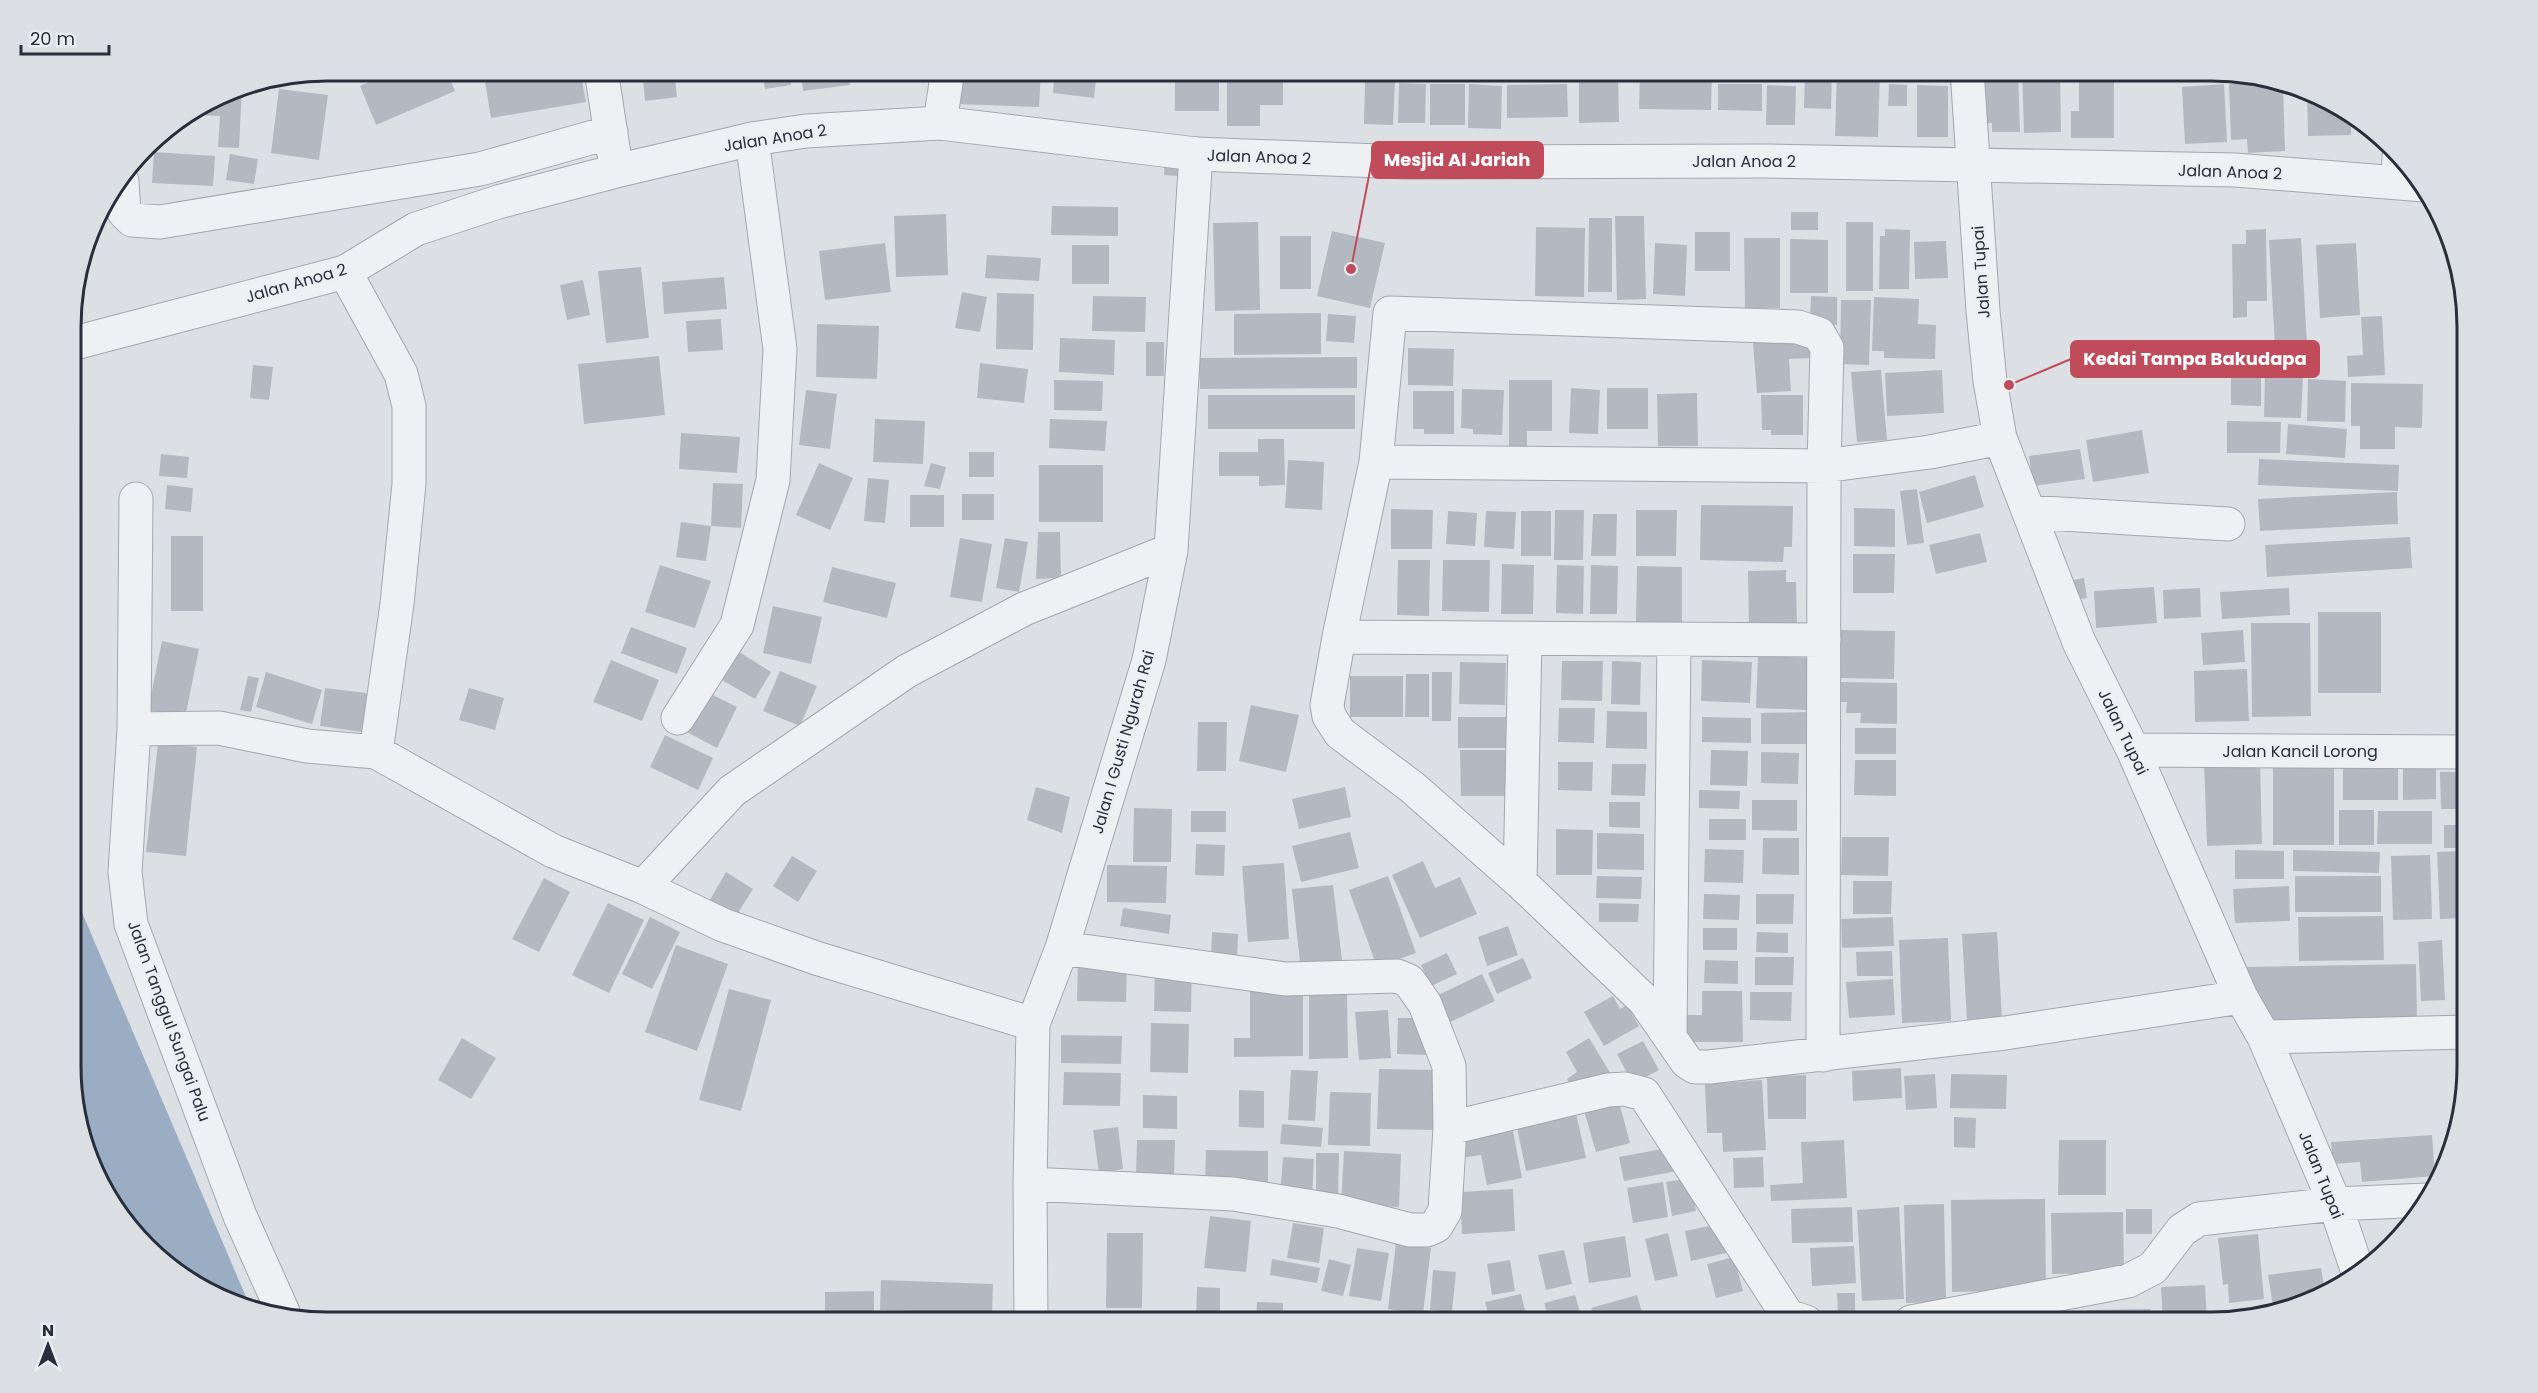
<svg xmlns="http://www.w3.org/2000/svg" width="2538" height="1393" font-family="Poppins,sans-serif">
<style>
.water{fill:#9aadc2}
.building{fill:#b4b9c1}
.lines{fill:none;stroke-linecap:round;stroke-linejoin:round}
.minor-casing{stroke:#a2a7ae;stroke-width:35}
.tertiary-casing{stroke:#a2a7ae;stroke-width:35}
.minor{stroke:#eff0f4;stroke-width:33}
.tertiary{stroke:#eff0f4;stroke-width:33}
.labels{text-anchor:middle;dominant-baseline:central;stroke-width:4.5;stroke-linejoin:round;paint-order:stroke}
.street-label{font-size:16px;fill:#282e3a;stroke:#ebeef3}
.rim{fill:none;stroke:#282e3a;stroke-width:3}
.leader{fill:none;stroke:#c04c5b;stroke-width:2}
.callout-dot{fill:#c04c5b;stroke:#ebeef3;stroke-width:2}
.callout{fill:#c04c5b;stroke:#c04c5b;stroke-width:2}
.callout-label{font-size:18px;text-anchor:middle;font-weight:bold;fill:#fff}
</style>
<rect width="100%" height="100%" fill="#dce0e5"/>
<path class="water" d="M72,889L249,1304L213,1296L158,1259L114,1209L73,1100Z"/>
<path class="building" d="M396,70H446L455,91L376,125L360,86Z
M483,70H580L586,102L491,118Z
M762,70H789L791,85L765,89Z
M801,70H848L850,85L803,91Z
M958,70H1041L1039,107L956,104Z
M1055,70H1097L1094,98L1053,93Z
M1175,70H1219V111H1175Z
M1227,70H1283V105H1260V126H1227Z
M1357,70H1392L1391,79L1357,78Z
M1401,70H1426V75L1400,74Z
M1640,70H1712L1711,110L1639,109Z
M1719,70H1765L1764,79L1718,77Z
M1770,70H1799V78H1770Z
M1805,70H1832L1831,109L1804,108Z
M1837,70H1880L1878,137L1835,136Z
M1889,70H1933V78L1889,79Z
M1982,70H2018L2020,132H1992V123H1983Z
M2022,70H2060L2061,132L2024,133Z
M2079,70H2114V138H2071V111H2079Z
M2209,70L2254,80L2253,81H2209Z
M1579,73H1618L1619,122L1579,123Z
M675,77L677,97L645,101L643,80Z
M1365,81L1395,82L1393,125L1364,124Z
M1399,83L1426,84L1425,123H1398Z
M2264,83L2283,87L2285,151L2248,153L2247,139L2231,140L2229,84Z
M1430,84H1465V125H1430Z
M1469,84L1502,86L1501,129L1468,128Z
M1567,84L1568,117L1507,118V85Z
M1718,84H1762V111L1718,110Z
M1889,84L1907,85V106H1888Z
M2224,84L2227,142L2185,144L2182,87Z
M1767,85L1796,86L1795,125H1766Z
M1917,85L1948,86V137H1917Z
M242,87L239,148L218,147L220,116L190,115L229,90Z
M279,89L328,95L319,160L271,153Z
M2307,93L2325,97L2351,115V135L2308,136Z
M154,152L215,156L213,186L152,183Z
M230,154L258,159L254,184L226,180Z
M1165,154L1194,177L1164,175Z
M1052,206L1118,207V236L1051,235Z
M1791,212H1818V230H1791Z
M946,214L948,275L896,277L894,216Z
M1615,216H1644L1646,299L1617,300Z
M1589,218H1612V292H1588Z
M1258,222L1260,310L1215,311L1213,223Z
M1846,222H1873V291H1846Z
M1536,227L1585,228L1584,297L1535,296Z
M1885,229L1910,230L1909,289H1879L1880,236H1885Z
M2266,229L2267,301H2247V317L2233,318L2232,244H2246V230Z
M1332,231L1385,243L1370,308L1317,296Z
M1695,232H1730V271H1695Z
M1280,236H1311V289H1280Z
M1744,238H1780V308H1745Z
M2301,238L2308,363L2276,364L2269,240Z
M1790,239L1828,240V293H1790Z
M1946,241L1948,278L1915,279L1914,242Z
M885,243L891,292L825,300L819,251Z
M1655,243L1687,245L1685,296L1653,294Z
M2356,243L2360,315L2320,318L2316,245Z
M1072,245H1109V284H1072Z
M987,255L1041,258L1039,281L985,278Z
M641,267L649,338L606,343L598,271Z
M724,277L727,309L664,314L662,282Z
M583,280L590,315L567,320L560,285Z
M962,292L987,297L980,332L955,328Z
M997,293L1034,294L1033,350L996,349Z
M1093,296L1146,297L1145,332L1092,331Z
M1811,296L1837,297V325L1810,324Z
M1874,297L1919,299L1918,324L1936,325L1935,359L1884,358V351H1872Z
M1841,300H1871L1869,365L1840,364Z
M1321,313V354L1234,355V314Z
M1328,314L1356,316L1354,343L1326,341Z
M2382,316L2385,375L2348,377L2347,356L2363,355L2361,317Z
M721,319L723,350L688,352L686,321Z
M817,324L879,326L877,379L816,377Z
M1060,338L1115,340L1114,375L1059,372Z
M1810,339L1812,358L1789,359L1791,391L1757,393L1753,343Z
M1146,342H1164V376H1146Z
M1408,348L1454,349L1453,386L1408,385Z
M659,356L665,415L584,424L578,364Z
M1357,357V388L1200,389L1199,358Z
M980,363L1028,369L1024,403L977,398Z
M253,365L273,367L269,400L250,398Z
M2231,367L2261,368V406L2231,405Z
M1881,370L1887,440L1857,442L1851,372Z
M1942,370L1944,413L1887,416L1885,373Z
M2265,373L2303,375L2301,418L2264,417Z
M2308,379L2346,381L2345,422L2307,421Z
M1054,380L1103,381L1102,411L1054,410Z
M1509,380H1552V431H1527V446H1509Z
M2351,383L2423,384L2422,428L2395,427V449H2360V426H2351Z
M1571,388L1600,390L1598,434L1569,433Z
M1607,388H1648V429H1607Z
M1462,389L1504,390L1502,435L1473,434V429L1461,428Z
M806,390L837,394L830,449L799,445Z
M1413,391H1454V434H1424V429H1413Z
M1697,393L1698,446H1658L1657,394Z
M1208,395H1355V429H1208Z
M1761,395H1803V435H1771V430H1762Z
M875,419L925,421L923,464L873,462Z
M1050,419L1107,421L1105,451L1049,448Z
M2227,421L2281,422L2280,453H2227Z
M2288,424L2347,429L2345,458L2286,454Z
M2142,430L2149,473L2093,482L2086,440Z
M681,433L740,437L737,473L679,469Z
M1258,439H1284L1285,485L1259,486V476H1219V452H1258Z
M2080,449L2085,479L2033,486L2029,456Z
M969,452H994V477H969Z
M161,454L189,457L187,478L159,476Z
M2259,459L2399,465L2398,491L2258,485Z
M1288,460L1324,462L1322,510L1285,508Z
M819,463L853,478L830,530L796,515Z
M931,463L946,467L940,489L924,486Z
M1039,465H1103V522H1039Z
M1975,475L1984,507L1927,523L1919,492Z
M868,478L889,480L885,523L864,521Z
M713,483L743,484L741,528L711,526Z
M167,485L193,488L191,512L165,509Z
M1917,489L1924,543L1907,545L1900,491Z
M2397,492L2398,524L2260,531L2258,499Z
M962,494H994V520H962Z
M910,495H944V527H910Z
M1701,505L1793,506L1792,547H1784L1783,562L1700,560Z
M1854,508L1895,509V547L1854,546Z
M1391,509L1433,510L1432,549H1391Z
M1555,510H1584L1583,560H1554Z
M1636,510H1677L1676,556H1636Z
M1448,511L1477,513L1475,546L1446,544Z
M1486,511L1516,512L1514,549L1484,547Z
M1521,511H1551V556H1521Z
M1593,514H1617L1616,556H1591Z
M681,522L711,526L706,561L676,557Z
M1038,532H1060L1061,578L1036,579Z
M1980,533L1987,562L1936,574L1929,545Z
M171,536H203V611H171Z
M2410,537L2412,568L2267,577L2265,545Z
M960,538L992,544L982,602L950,597Z
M1005,538L1028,542L1019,592L996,588Z
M1853,554H1895L1894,593H1853Z
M1398,560H1430L1429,616L1397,615Z
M1443,560H1490L1489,612L1442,611Z
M1502,564L1534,565L1533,614H1501Z
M660,565L711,581L695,628L645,612Z
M1557,565L1584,566L1583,614L1556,613Z
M1591,565L1618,566L1617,614H1590Z
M1637,566L1682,567V622H1636Z
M832,567L896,583L887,618L823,602Z
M1786,570V582H1796L1797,627L1749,628L1748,571Z
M2084,578L2087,598L2070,601L2067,581Z
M2154,587L2157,623L2096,628L2094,591Z
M2200,588L2201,617L2164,619L2163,590Z
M2289,588L2290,615L2222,619L2220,592Z
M773,606L822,617L811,664L763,653Z
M2318,612H2381V693H2318Z
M2251,623H2310L2311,716L2252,717Z
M631,627L687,648L677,674L621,653Z
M1841,630L1895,631L1894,679L1840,678Z
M2243,630L2245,662L2203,665L2201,633Z
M162,641L199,649L185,718L148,710Z
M736,650L771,672L755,699L720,679Z
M1758,656L1811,658L1809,710L1756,708Z
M611,660L659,680L642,721L593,702Z
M1702,660L1752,662L1750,703L1701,701Z
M1562,661H1603L1602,701L1561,700Z
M1612,661L1641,662L1640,705L1611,704Z
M1460,662L1506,663L1505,705L1459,704Z
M2247,669L2249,721L2195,722L2194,671Z
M780,671L817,686L800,726L763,711Z
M266,672L322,690L312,724L256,707Z
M1432,672H1452L1451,721H1432Z
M1406,674H1429V717H1405Z
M248,676L259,678L251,712L240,710Z
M1350,676H1403V717H1350Z
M1841,682L1897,683V724L1860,723L1861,713H1846L1847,702H1840Z
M325,688L374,694L369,733L320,726Z
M469,688L504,698L495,730L459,720Z
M709,693L737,707L717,748L687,732Z
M1251,705L1299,715L1286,772L1239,761Z
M1559,708H1595L1594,743L1558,742Z
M1607,711L1647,712V749L1606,748Z
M1807,712V744H1761V713Z
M1458,717H1507V748H1458Z
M1702,717L1751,718V743L1702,742Z
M1198,722H1227L1226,771H1197Z
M1855,728H1896V754H1855Z
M665,735L713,758L698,790L650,767Z
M158,743L197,747L186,856L146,852Z
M1460,750H1505V796H1461Z
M1711,750L1748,751L1747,786L1710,785Z
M1761,752L1799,753L1798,784L1761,783Z
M2343,756H2398V800H2343Z
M2273,757H2334V845H2273Z
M2260,759L2262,844L2207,846L2204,761Z
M1855,760H1896V796L1854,795Z
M2403,761H2436V799L2403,800Z
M1558,762H1593L1592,791L1558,790Z
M1612,764H1646L1645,796L1611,795Z
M2440,772H2467V809H2441Z
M1036,787L1070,797L1062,833L1027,820Z
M1345,787L1351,817L1299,829L1292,799Z
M1699,790L1740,791L1739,809L1699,808Z
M1752,800H1797V831L1752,830Z
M1609,802H1640V828L1609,827Z
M1134,808L1172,809L1171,862H1133Z
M2339,810H2374V845H2339Z
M1191,811H1226V832H1191Z
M2378,811H2432V844H2377Z
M1709,819H1746V840H1709Z
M2444,825H2467V848H2444Z
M1556,829L1593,830L1592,875H1556Z
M1350,832L1359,868L1301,882L1292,846Z
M1597,833L1644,834V870L1597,869Z
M1842,837H1889L1888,876L1841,875Z
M1763,838H1799V875L1762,874Z
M1196,844L1225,845L1224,876L1195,875Z
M1705,849L1744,850L1743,883L1704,882Z
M2235,850L2284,851V879H2235Z
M2293,850L2380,852L2379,873L2293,871Z
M2461,851L2464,918L2440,919L2437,852Z
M2430,855L2432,919L2393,920L2391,856Z
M792,856L817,871L798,902L773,886Z
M1423,861L1435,888L1460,877L1477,914L1420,938L1392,875Z
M1284,863L1289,939L1248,942L1242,866Z
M1107,865L1167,866L1166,903L1107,902Z
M726,872L753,889L736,916L710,900Z
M1388,876L1416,953L1377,967L1349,890Z
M1597,876L1642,877L1641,899L1596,898Z
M2295,876H2381V912H2295Z
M544,878L570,892L539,952L512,939Z
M1853,881H1892L1891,914H1853Z
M1333,885L1343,968L1301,972L1292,889Z
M2289,886L2290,921L2235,923L2233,889Z
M1704,894L1740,895L1739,920L1703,919Z
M1756,894H1794L1793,924H1756Z
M608,903L644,920L609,993L572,975Z
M1599,903L1639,904L1638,922H1599Z
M1123,908L1171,915L1169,934L1120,926Z
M2383,916L2384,960L2299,961L2298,917Z
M650,917L680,932L652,989L622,974Z
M1893,917L1894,946L1842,948L1841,919Z
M1508,926L1518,955L1487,966L1478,937Z
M1703,928H1737V950H1703Z
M2460,930H2467V965H2460Z
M1212,932L1238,934L1236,984H1210Z
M1757,932L1788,933V953L1756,952Z
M1997,932L2002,1019L1967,1020L1962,934Z
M1948,938L1951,1021L1902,1023L1899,940Z
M2442,940L2445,1000L2421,1001L2418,942Z
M676,945L728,964L697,1051L645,1032Z
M1892,951L1893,976H1857L1856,952Z
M1447,953L1457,974L1431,986L1421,965Z
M1078,956L1127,957L1126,1002L1077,1001Z
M1755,957H1794L1793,985H1755Z
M1523,958L1532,978L1497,994L1488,973Z
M1705,960L1738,961V984L1704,983Z
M2416,964L2417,1017L2269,1022L2246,967Z
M1155,965L1192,966L1191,1012L1154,1011Z
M2465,970H2467V1021H2465Z
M1482,974L1495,1001L1444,1025L1432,998Z
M1893,979L1895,1015L1849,1018L1846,982Z
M1303,985V1056L1234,1057V1038H1250V986Z
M729,989L771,1000L741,1111L699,1100Z
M1702,991H1742L1743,1042H1685V1015H1702Z
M1750,992H1792L1791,1021L1750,1020Z
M1309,995H1347L1348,1058L1309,1059Z
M1613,996L1620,1009L1627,1005L1639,1026L1604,1046L1584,1012Z
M1388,1010L1391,1058L1359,1060L1355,1012Z
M1398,1018H1428L1427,1055L1397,1054Z
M1151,1023L1189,1024L1188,1073L1150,1072Z
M1061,1035L1122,1036L1121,1064L1061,1063Z
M462,1038L496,1058L471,1099L438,1080Z
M1589,1038L1611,1074L1576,1095L1567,1079L1577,1072L1566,1052Z
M1643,1041L1659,1070L1633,1084L1617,1054Z
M1901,1068L1902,1098L1853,1101L1852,1071Z
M1379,1069L1438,1070L1436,1130L1377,1129Z
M1291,1070L1318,1071L1315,1121L1288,1120Z
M1064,1072L1121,1073L1120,1106L1063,1105Z
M1935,1074L1937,1108L1906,1110L1904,1076Z
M1951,1074L2007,1075L2006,1109L1950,1108Z
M1806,1075V1119H1768L1767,1076Z
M1762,1080L1766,1150L1723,1152L1722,1133H1707L1705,1084Z
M1239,1090L1264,1091V1128L1239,1127Z
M1330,1092L1371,1093L1370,1146L1328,1145Z
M1143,1095L1177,1096V1129L1143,1128Z
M1618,1098L1630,1143L1596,1152L1583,1107Z
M1575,1109L1586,1158L1526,1171L1516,1123Z
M1954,1117L1976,1118L1975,1148L1954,1147Z
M1511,1121L1522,1178L1487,1185L1481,1155L1462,1158L1457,1132Z
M1282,1124L1323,1128L1321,1147L1280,1144Z
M1118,1127L1123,1169L1099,1173L1093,1130Z
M2432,1135L2435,1176L2362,1182L2360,1162L2333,1164L2331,1142Z
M1137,1140H1175L1174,1177L1136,1176Z
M1844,1140L1847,1198L1771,1201L1770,1185L1803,1183L1801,1142Z
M2059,1140H2106V1195H2058Z
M1673,1147L1677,1171L1624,1181L1619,1157Z
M1206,1150L1268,1151V1186L1205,1185Z
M1344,1151L1401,1154L1399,1207L1341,1204Z
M1316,1153H1339L1338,1196H1316Z
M1283,1157L1314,1159L1312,1199L1280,1197Z
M1763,1157L1764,1187L1734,1188L1733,1158Z
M1690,1178L1696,1211L1672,1216L1666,1182Z
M1663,1182L1668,1217L1633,1223L1627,1188Z
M1513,1189L1515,1231L1462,1234L1460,1192Z
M2045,1199L2046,1290L1952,1292L1951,1200Z
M1944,1204L1946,1302L1906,1303L1904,1205Z
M1852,1207L1853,1242L1792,1243L1791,1209Z
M1899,1207L1904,1299L1862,1301L1857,1210Z
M2126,1209H2152V1234H2126Z
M2123,1212L2124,1273L2052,1274L2051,1213Z
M1210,1216L1251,1221L1246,1272L1204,1268Z
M1293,1223L1324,1228L1319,1263L1287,1258Z
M1719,1224L1726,1253L1691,1261L1685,1231Z
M1107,1233H1143L1142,1308H1106Z
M1668,1233L1678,1276L1655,1281L1645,1239Z
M2258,1234L2264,1299L2229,1303L2228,1284L2223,1285L2218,1238Z
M1625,1236L1631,1277L1589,1283L1583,1243Z
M1396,1243L1431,1248L1423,1314L1388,1309Z
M1854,1246L1856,1283L1812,1286L1810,1248Z
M1357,1248L1389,1253L1381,1301L1349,1296Z
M1564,1250L1572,1284L1546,1290L1538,1255Z
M1734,1257L1743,1291L1716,1298L1707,1264Z
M1272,1259L1320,1268L1317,1283L1270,1275Z
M1329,1259L1351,1265L1343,1296L1321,1291Z
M1510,1260L1515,1291L1492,1295L1487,1264Z
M2321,1268L2325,1293L2293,1309L2274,1313L2268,1275Z
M1433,1270L1456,1272L1452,1312L1430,1310Z
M881,1280L993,1284L992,1314L880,1310Z
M2205,1285L2207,1322H2163L2161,1287Z
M1197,1287L1220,1288V1322H1196Z
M874,1291V1322H825V1292Z
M1837,1293H1855V1316H1838Z
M1521,1294L1528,1322H1490L1485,1302Z
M1575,1295L1583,1322H1550L1544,1303Z
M1637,1295L1645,1322H1596L1591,1308Z
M1257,1302L1283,1303V1322H1256Z
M2150,1309V1322H2087V1310Z
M895,1314L1017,1316V1322H895Z
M1393,1315L1432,1321V1322H1392Z"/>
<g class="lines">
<g class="minor-casing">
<path id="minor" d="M601,70L614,154
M1967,70L1983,311L1990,381L2000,438L2079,642L2133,750L2241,997L2264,1037L2335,1204L2359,1275
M940,123L948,70
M122,181L124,212L132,220L160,222L480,169L611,132
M2398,182L2399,156
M345,272L401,374L409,406V484L397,604L376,752
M1376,462L1824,466L1930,452L2000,438
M136,499L134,729L125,872L131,924L240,1216L283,1312
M2029,512L2228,524
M1339,637L1824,640
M678,718L737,625L773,480L780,349L752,139
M134,729L219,728L307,746L376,752L553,851L643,887L723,925L816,958L1033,1024
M2133,750L2467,752
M1520,882L1525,639
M643,887L732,791L907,671L1024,609L1171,550
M1670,1037L1674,640
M2264,1037L2467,1032
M1823,1055L1824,466L1827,348L1819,334L1798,327L1390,313L1376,462L1339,637L1327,705L1329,716L1340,733L1412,787L1520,882L1644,1000L1687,1062L1695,1067H1709L2005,1033L2241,997
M1450,1128L1608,1090L1625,1089L1644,1094L1788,1316L1806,1322
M1030,1184L1233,1194L1338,1211L1410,1230H1427L1436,1226L1445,1211L1450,1128L1449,1066L1425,1004L1409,981L1397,976L1286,979L1062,948
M1031,1322L1030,1184L1033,1024L1062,948L1149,660L1171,550L1196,154
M1911,1322L2128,1281L2153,1268L2182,1230L2199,1219L2335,1204L2427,1200"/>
</g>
<g class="tertiary-casing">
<path id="tertiary" d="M71,344L345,272L416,229L498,202L616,171L752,139L806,131L940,123L1196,154L1406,162L1768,161L2235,170L2424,185"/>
</g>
<use href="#minor" class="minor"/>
<use href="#tertiary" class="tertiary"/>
</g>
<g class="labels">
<g class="street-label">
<text transform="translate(775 138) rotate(-9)">Jalan Anoa 2</text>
<text transform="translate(1259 157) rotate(2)">Jalan Anoa 2</text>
<text x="1744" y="161">Jalan Anoa 2</text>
<text transform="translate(2230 172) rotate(2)">Jalan Anoa 2</text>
<text transform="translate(1981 272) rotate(-94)">Jalan Tupai</text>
<text transform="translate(296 283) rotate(-16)">Jalan Anoa 2</text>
<text transform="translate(2123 732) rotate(64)">Jalan Tupai</text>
<text transform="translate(1123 742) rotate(-74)">Jalan I Gusti Ngurah Rai</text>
<text x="2300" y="751">Jalan Kancil Lorong</text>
<text transform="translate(169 1021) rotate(70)">Jalan Tanggul Sungai Palu</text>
<text transform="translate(2321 1175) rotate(68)">Jalan Tupai</text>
</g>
</g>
<path d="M0 0H2538V1393H0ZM327 81H2211A246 246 0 0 1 2457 327V1066A246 246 0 0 1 2211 1312H327A246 246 0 0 1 81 1066V327A246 246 0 0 1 327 81Z" fill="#dbdfe4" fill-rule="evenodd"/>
<path class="rim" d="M327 81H2211A246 246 0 0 1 2457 327V1066A246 246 0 0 1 2211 1312H327A246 246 0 0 1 81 1066V327A246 246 0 0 1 327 81Z"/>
<path class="leader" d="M1351 269L1372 160M2009 385L2071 359"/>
<g class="callout-dot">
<circle cx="1351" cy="269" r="6"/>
<circle cx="2009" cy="385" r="6"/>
</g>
<g class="callout">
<rect x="1372" y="142" width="171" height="36" rx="6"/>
<rect x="2071" y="341" width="248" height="36" rx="6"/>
</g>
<g class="callout-label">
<text x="1457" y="166">Mesjid Al Jariah</text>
<text x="2195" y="365">Kedai Tampa Bakudapa</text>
</g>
<g transform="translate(48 1345)" stroke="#ebeef3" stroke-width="4.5" paint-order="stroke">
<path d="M0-4.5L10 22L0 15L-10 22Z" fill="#282e3a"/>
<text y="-9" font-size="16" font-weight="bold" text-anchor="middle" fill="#282e3a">N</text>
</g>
<path d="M21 45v9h88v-9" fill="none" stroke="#282e3a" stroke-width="3"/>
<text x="30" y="45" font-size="18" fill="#282e3a" stroke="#ebeef3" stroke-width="4.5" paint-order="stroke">20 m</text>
</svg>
